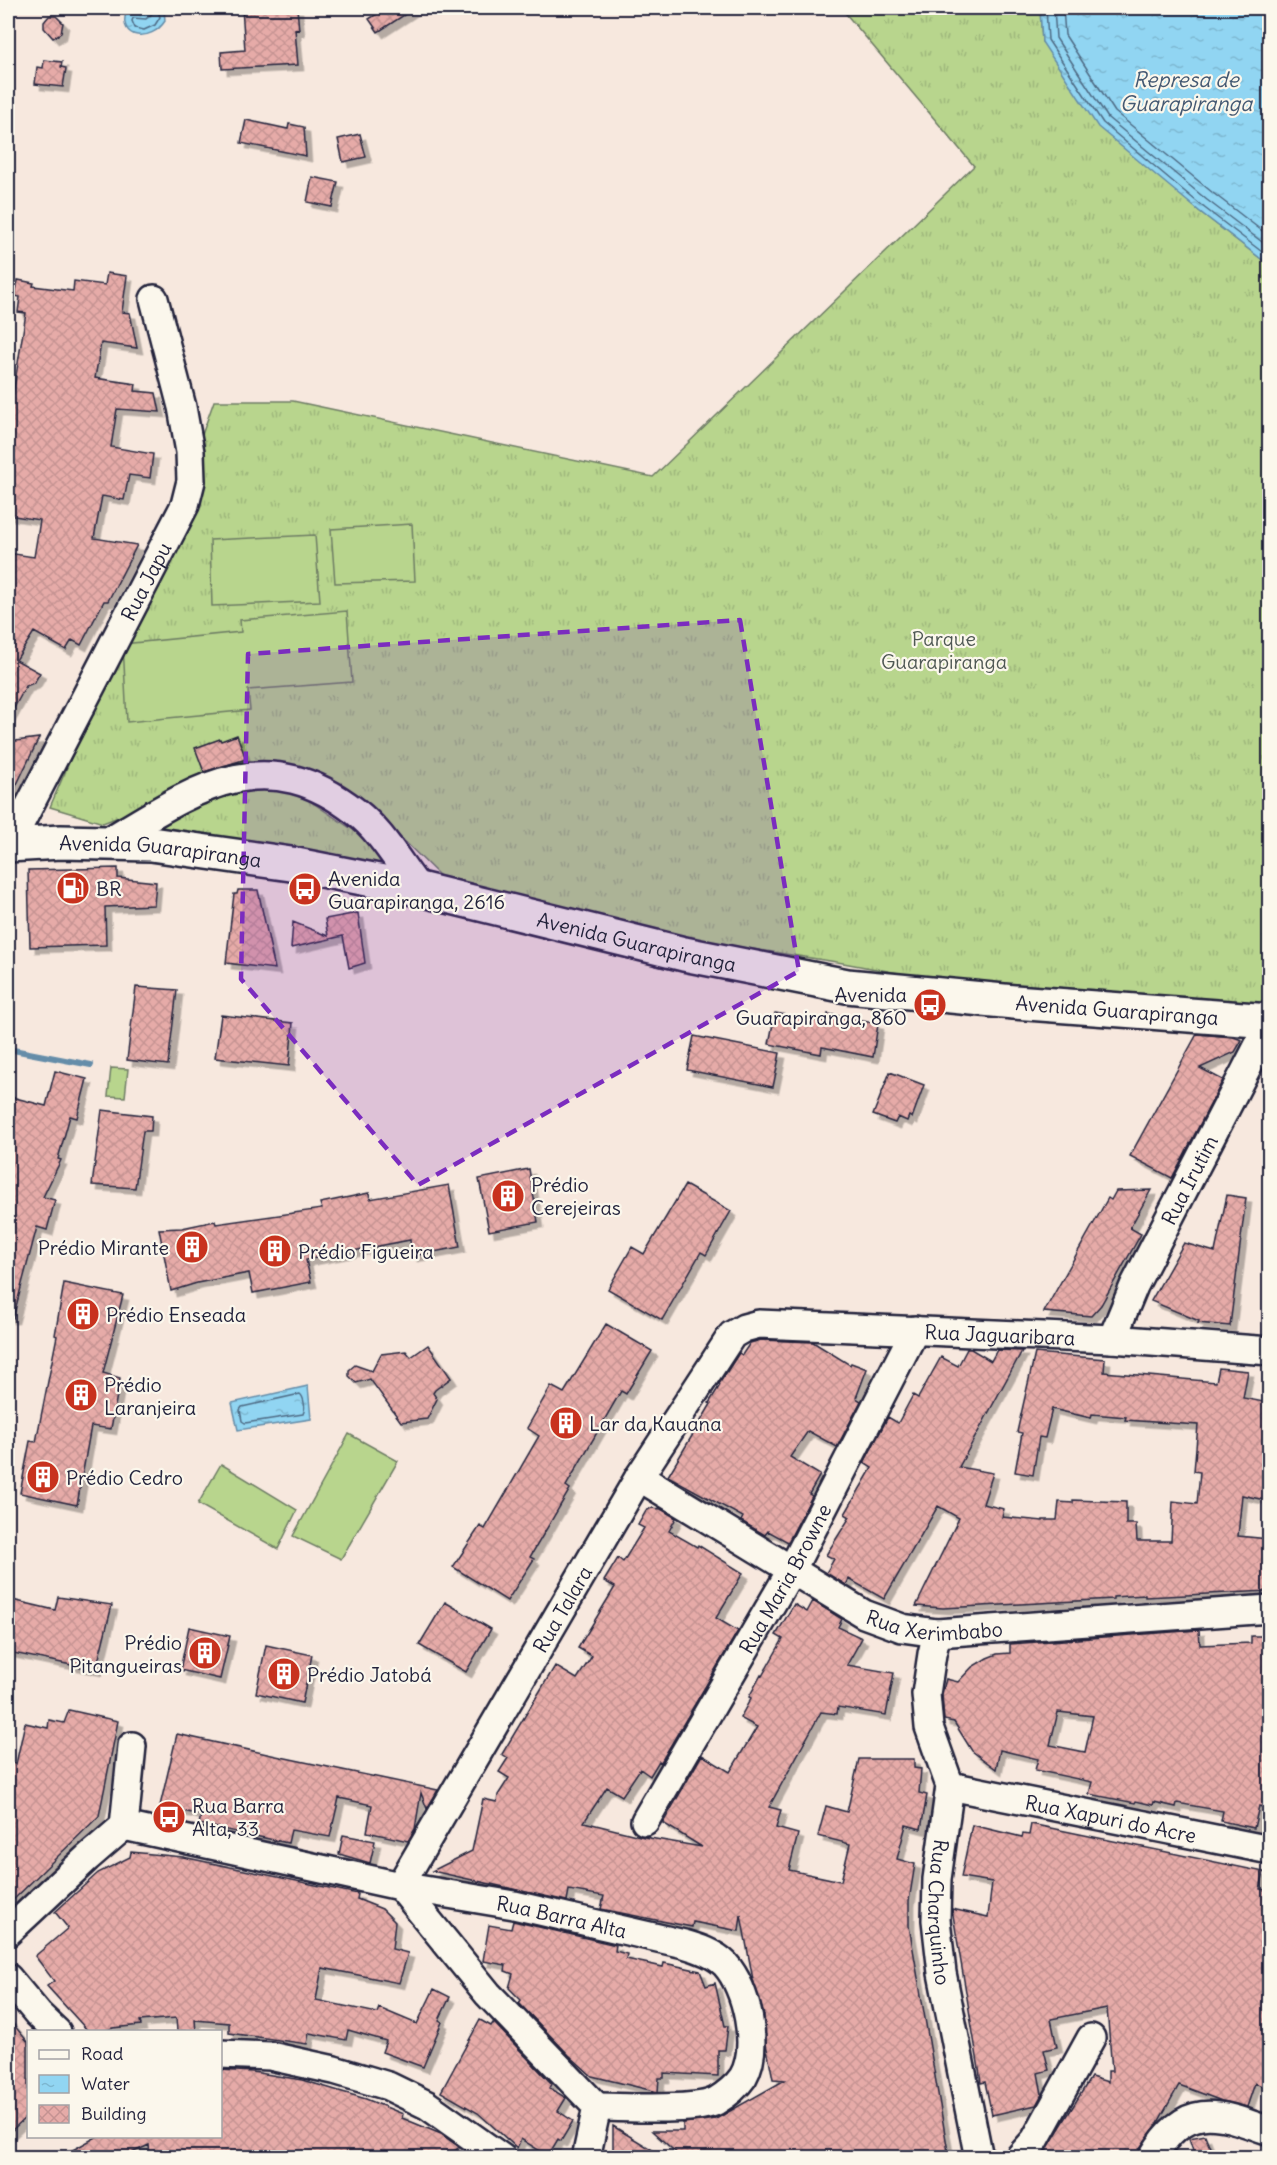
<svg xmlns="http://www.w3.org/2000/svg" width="1277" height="2165" font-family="Delius,sans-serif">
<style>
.grass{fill:url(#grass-tufts);stroke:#6d7c64;stroke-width:1.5}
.pitch{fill:#b8d58d;stroke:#6d7c64;stroke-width:1.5}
.water{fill:url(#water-ripples);stroke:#658da9;stroke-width:1.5}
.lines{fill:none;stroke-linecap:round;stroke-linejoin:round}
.shore{stroke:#4e6a84;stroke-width:1.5}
.stream{stroke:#658da9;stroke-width:6}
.building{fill:url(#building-cross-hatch);stroke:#22223b;stroke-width:1.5;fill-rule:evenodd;filter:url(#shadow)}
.minor-casing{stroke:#22223b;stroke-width:32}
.major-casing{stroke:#22223b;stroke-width:38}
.minor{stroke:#fbf7ec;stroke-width:27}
.major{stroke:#fbf7ec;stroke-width:33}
.marked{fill:#7b2cbf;fill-opacity:0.2;stroke:#7b2cbf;stroke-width:4.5;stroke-dasharray:12 8;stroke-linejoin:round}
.labels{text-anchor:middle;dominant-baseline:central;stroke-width:4.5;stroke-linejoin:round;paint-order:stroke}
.street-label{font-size:20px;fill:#22223b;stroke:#fbf7ec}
.park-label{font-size:20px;fill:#4f5854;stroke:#fbf7ec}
.poi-label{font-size:20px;fill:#22223b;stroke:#fbf7ec;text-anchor:start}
.water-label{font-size:21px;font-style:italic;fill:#435872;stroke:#fbf7ec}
</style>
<defs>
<pattern id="grass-tufts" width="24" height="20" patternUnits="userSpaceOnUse" patternTransform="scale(1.5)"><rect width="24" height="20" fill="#b8d58d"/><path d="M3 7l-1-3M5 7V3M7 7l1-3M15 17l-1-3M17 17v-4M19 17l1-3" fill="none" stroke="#9eb77b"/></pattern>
<pattern id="water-ripples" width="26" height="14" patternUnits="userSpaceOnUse" patternTransform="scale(1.5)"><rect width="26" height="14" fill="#91d5f2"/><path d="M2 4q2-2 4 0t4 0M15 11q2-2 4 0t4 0" fill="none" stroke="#7db7d0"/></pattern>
<pattern id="building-cross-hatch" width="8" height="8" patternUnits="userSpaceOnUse" patternTransform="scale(1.5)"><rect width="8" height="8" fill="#e6aba8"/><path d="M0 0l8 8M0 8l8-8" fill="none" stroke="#c59392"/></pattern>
<filter id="shadow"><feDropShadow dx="5.5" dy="5.5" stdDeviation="0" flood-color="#0004"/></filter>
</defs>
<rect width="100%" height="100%" fill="#f7e8de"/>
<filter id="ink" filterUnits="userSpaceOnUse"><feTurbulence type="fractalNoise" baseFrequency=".0167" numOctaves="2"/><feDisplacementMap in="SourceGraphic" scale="12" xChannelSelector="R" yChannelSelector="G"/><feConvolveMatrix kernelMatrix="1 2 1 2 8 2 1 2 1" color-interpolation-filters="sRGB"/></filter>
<g filter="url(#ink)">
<path class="grass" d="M841,8H1040L1042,42L1199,211L1269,265V1017L1015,994L843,963L688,939L443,879L379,816L336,785L304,768L257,763L103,823L50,807L166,536L214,401H293L653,477L974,166Z
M221,787L292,789L371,842L395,873L135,837Z"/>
<path class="pitch" d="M412,524L415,581L335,583L331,529Z
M315,535L320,601L212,606L210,540Z
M347,611L352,682L248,690L250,710L127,722L123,644L241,632L240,620Z
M111,1068L128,1069L125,1097L108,1096Z
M349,1434L398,1461L341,1559L293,1536Z
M221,1464L297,1510L278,1549L198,1504Z"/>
<path class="water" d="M148,8H164L165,21C151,43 118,39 126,13L133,10L144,13Z
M1040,8H1269V265L1199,211L1098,127L1042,42Z
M308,1386L311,1419L238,1430L232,1403Z"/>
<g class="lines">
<path class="shore" d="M1046,8L1048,40L1103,123L1202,206L1270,258
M1054,8L1056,38L1108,118L1207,200L1270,248
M1063,8L1065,35L1115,112L1213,193L1270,237
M155,11H158L160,17L155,25L144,30L135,28L132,21L133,18L146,19Z
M300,1394C304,1397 306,1409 303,1414L245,1423L242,1421L240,1410L242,1407Z"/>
<path class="stream" d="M8,1049L91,1065"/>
</g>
<path class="building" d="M242,8H297L299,30L295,29L298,65L222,69L221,52L245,50Z
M386,8H415L378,32L369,19Z
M49,16H56L63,23L61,33L53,38L44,28V22Z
M44,60L62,62L61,67L66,68L63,87L35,84L37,67L43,68Z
M246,120L288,129L289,124L304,127L306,156L241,143Z
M360,134L366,157L343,162L338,139Z
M312,177L338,182L332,207L307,202Z
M107,273L127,276L122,312L130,313L137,348L101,343L95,378L136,384L135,391L156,393L160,412L117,409L111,447L153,454L150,478L129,475L124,500L102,496L94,538L137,545L108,601H104L81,645L72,640L66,650L34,632L16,660L40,673L34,683L26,686L8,719V553L34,557L40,520L8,515V393L13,394L26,313L18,312L20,297L15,296L18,280L34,283L33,286L73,291L74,281L105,285Z
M237,735L246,759L204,772L195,748L220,739L221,741Z
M39,738L8,803V742Z
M118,868V878L156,882L154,905L105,907L106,945L30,947L28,870Z
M238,890H258L275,969L226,963L234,894H237Z
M358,913L365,963L349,968L343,936L291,948L293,922L328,936L325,919Z
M136,987L177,990L168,1065L127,1060Z
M775,1013L826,1022L828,1014L878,1024L873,1057L822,1047L821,1054L769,1044Z
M221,1015L293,1023L289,1066L215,1058Z
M1197,1034L1233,1037L1242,1040L1235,1052L1200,1068L1223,1080L1172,1178L1130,1156Z
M694,1036L780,1053L773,1087L687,1070Z
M55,1071L87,1079L77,1118L70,1116L58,1159L61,1160L43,1197L55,1200L47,1230L37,1227L13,1318H8V1096L46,1106Z
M890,1072L924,1085L912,1118L909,1116L907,1121L898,1117L895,1123L873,1115Z
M102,1110L152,1116L151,1131H143L135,1188L92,1185Z
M529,1169L538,1222L489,1231L479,1179Z
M449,1185L460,1247L412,1256L410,1240L306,1260L311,1282L253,1293L249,1273L197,1283L171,1291L159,1229L182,1228L215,1221L216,1224L322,1209L320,1203L369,1193L370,1199Z
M685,1185L731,1211L706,1255L701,1252L662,1320L608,1289L632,1247L644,1254Z
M1151,1190L1130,1228L1141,1234L1101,1305L1091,1316L1044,1312L1108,1198L1111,1200L1116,1191Z
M1227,1195L1246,1198L1230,1326L1198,1323L1199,1321L1151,1301L1184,1243L1215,1252Z
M64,1283L123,1295L103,1373L120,1378L111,1429L91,1426L77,1505L20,1493L30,1441L36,1442L57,1336L55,1335Z
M606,1324L652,1351L626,1394L621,1391L566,1486L570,1489L530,1557L534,1559L507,1601L453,1567L480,1526L485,1529L539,1436L527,1428L551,1386L564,1393Z
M761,1340L813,1342L850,1365L851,1363L867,1369L856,1398L861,1401L837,1447L808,1431L790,1457L820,1475L809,1494L812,1496L788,1542L768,1531L765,1535L741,1521L743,1517L668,1476L711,1404L709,1403L720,1385L719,1384L739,1353L742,1355L750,1343Z
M428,1345L451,1378L435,1390L433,1393L437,1399L427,1419L401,1422L370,1379L356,1383L349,1376V1370L355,1365L372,1371L381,1354L406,1351L411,1357Z
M967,1349H971L991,1361L997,1350L1022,1351L959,1467L993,1473L983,1504L1004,1509L1002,1517L1043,1521V1520H1057L1059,1502L1073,1503V1500L1126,1502V1524H1136L1137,1541H1171L1173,1501L1197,1504L1200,1472L1194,1471L1198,1425L1125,1420L1126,1417L1092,1414L1091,1418L1052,1409L1045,1438L1039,1437L1033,1475L1015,1472L1022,1433L1017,1432L1035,1353L1105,1359L1104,1372L1216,1382L1219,1368L1248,1371L1243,1398L1269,1403V1501L1242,1495L1238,1536L1269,1539V1591L1145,1597V1595L1113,1597V1599L943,1608L916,1606L959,1518L938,1506L884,1599L849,1579L846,1585L826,1573L834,1559L826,1555L850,1517L845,1514L872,1468L864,1463L888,1417L898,1423L913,1395L918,1398L941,1357L958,1366Z
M651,1508L661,1509L676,1518L669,1531L697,1547L698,1545L743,1573L716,1618L738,1631L661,1762L659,1761L650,1776L640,1769L622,1796L607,1787L584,1822L644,1837L702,1847L663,1823L702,1755L730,1772L757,1727L740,1718L751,1698L749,1697L761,1675L762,1676L783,1639L776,1635L794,1604L807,1612L813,1601L842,1619L838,1627L862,1638L847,1665L894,1673L886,1715L838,1707L837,1714L821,1712L769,1807L781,1810L776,1828L798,1834L789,1870L841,1881L850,1844L818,1836L826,1806L847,1812L859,1759H914V1768L921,1769L919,1793L927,1795L921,1829L906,1825L897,1859L915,1864L909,1901V1926L949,2157H681L652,2131H683V2123L716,2119L785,2080L773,2079L766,2044L764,2015L753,1980L741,1915L739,1931L693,1922L692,1927L601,1909L604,1896L569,1890L567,1901L432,1871L472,1851L483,1799L497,1802L498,1795L509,1778L499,1772L508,1758L502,1754L555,1666L577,1679L592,1656L578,1648L615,1587L604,1581L618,1558L623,1562L644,1528L638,1525L646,1511Z
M58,1597L112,1605L96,1670L8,1652V1599L55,1610Z
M445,1602L491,1629L466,1672L419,1645Z
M189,1627L230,1636L220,1679L180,1670Z
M1199,1630L1200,1645L1251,1643V1636H1269V1809L1259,1806L1254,1828L1221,1821L1223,1811L1177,1803L1176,1807L1154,1802L1153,1805L1136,1801L1135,1803L1089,1794L1092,1782L1035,1770L1038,1759L1000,1750L996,1769L972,1751L954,1722L944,1720L942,1694L946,1679L958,1682L972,1667L987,1658L997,1654L1010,1653V1644ZM1058,1712L1093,1716L1085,1752L1050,1745Z
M266,1645L312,1655L302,1703L256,1693Z
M69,1710L118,1721L99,1816L8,1905V1762L16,1764L25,1723L48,1728L49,1720L64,1723Z
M177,1734L276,1756L438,1790L427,1809L421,1793L415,1829L408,1841L367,1832L372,1805L339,1798L330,1837L291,1830L288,1843L199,1824L201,1815L160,1806Z
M1031,1824L1264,1872L1260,1889L1269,1891V2089L1255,2083L1247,2107L1222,2101L1179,2085L1156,2126L1139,2149L1136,2157H1042L1091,2077L1108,2082V2071H1112L1107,2008L1051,2019L1057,2047L1044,2050L1049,2070L1038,2073L1042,2094L1036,2105L992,2115L985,2082L981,2083L979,2069L952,1909L988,1917L992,1882L961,1877L972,1825L1022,1837L1023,1834L1029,1835Z
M343,1835L375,1841L370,1863L339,1854Z
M131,1852L183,1857L358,1894L357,1899L382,1909L395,1922L392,1949L408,1953L399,1983L322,1968L316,2000L377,2013L379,2008L417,2024L434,1989L450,1997L439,2020L442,2022L423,2067L382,2052L386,2041L348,2030L346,2040L309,2033L307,2044L229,2033V2023L195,2020L196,2031H177L176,2018L140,2021L141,2025L112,2028L106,2031H88L47,1986L54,1981L35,1956L68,1928L55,1912L98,1873L130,1857Z
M513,1921L616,1945L615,1951L627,1954L626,1959L663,1967L664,1963L700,1971L706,1986L715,1983L725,2026H728L725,2050H718V2076L664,2073V2078H659L658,2092L592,2076L569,2055L519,2003L521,2000L509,1988L513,1974L505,1971L506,1965L483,1961L489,1925L511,1929Z
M8,2018L28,2042V2115L8,2134Z
M480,2020L491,2026L493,2023L495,2024L552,2084L550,2088L566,2098L558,2111L573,2121L561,2141L558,2139L548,2156L521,2139L517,2148L478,2113L441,2092Z
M220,2070L253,2072L302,2080L366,2099L403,2114L402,2118L441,2134L459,2147L449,2157H273L227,2153V2155L193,2157H150L149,2145L123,2157H60L98,2136H220Z
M613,2126L664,2157H613Z
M1205,2135L1211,2150L1194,2153L1189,2138Z"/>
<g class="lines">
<g class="minor-casing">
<g id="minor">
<path d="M107,842C193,790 263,739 356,812C382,832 399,864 419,889"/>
<path id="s1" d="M9,845L185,505L191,481L190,452L182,407L154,299"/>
<path id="s2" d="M1112,1339L1134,1286L1270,1023"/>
<path id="s3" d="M639,1477L864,1614L902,1628L937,1633L1270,1609"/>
<path id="s4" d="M937,1633L932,1654L926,1694L929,1727L950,1786L937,1879L936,1920L942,1973L979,2158"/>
<path id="s5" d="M950,1786L1270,1850"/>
<path id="s6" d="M645,1821L792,1569L915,1330"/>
<path id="s7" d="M124,1826L400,1886L514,1905L684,1944C698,1948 714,1953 725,1964C747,1988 760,2047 743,2077C736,2087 726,2095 716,2101C695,2112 624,2107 597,2107"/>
<path d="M124,1826L132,1746"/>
<path id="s8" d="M400,1886L639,1477L732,1335L744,1328L759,1324L1112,1339L1270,1351"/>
<path d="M400,1886L488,1994L597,2107"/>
<path d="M8,1932L87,1858L124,1826"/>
<path d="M8,1978L38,2014L57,2032"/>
<path d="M220,2054L270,2056L334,2070L388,2086L427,2105L502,2158"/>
<path d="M586,2158L597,2107"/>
<path d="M1019,2158L1035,2140L1091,2038"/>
<path d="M1152,2158C1186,2100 1216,2112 1270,2131"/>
</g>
</g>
<g class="major-casing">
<g id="major">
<path id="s9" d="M8,845L61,842L151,844L291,864L419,889L684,954L847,986L1014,1002L1270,1021"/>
</g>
</g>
<use href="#minor" class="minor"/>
<use href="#major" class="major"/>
</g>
</g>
<path class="marked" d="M740,620L799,971L418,1185L241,979L248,654Z"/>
<defs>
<g id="fuel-disc" transform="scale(1.725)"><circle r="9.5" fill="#c8321e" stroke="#fbf7ec"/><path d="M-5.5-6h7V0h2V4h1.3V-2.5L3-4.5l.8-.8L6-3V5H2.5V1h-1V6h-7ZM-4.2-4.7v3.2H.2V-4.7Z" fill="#fff"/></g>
<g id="bus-disc" transform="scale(1.725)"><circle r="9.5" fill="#c8321e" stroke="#fbf7ec"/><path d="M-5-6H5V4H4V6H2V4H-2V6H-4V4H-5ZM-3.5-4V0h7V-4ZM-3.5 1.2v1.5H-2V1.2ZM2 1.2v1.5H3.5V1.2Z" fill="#fff"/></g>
<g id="building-disc" transform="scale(1.725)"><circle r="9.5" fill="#c8321e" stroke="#fbf7ec"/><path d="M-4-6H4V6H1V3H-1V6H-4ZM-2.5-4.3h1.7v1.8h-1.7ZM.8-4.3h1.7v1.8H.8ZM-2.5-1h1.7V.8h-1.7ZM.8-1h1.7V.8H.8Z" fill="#fff"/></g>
</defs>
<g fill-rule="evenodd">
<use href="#fuel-disc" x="73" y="888"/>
<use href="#bus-disc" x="305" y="889"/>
<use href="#bus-disc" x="930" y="1005"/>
<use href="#building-disc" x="508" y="1196"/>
<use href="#building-disc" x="192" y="1247"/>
<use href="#building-disc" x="275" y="1251"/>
<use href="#building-disc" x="83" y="1314"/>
<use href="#building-disc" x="81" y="1395"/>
<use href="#building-disc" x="566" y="1423"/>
<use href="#building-disc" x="43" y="1477"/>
<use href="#building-disc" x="205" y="1653"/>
<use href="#building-disc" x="284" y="1674"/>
<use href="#bus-disc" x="169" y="1817"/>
</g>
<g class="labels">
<g class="street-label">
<text stroke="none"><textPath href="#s1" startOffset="297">Rua Japu</textPath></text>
<text stroke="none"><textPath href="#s9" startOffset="153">Avenida Guarapiranga</textPath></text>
<text stroke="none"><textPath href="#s9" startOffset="639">Avenida Guarapiranga</textPath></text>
<text stroke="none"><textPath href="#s9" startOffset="1125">Avenida Guarapiranga</textPath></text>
<text stroke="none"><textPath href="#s2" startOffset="177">Rua Irutim</textPath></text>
<text stroke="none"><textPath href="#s8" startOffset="914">Rua Jaguaribara</textPath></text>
<text stroke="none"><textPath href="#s6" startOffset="280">Rua Maria Browne</textPath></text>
<text stroke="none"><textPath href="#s8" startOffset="321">Rua Talara</textPath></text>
<text stroke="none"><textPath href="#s3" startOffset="336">Rua Xerimbabo</textPath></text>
<text stroke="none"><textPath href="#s5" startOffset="164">Rua Xapuri do Acre</textPath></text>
<text stroke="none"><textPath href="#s4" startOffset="285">Rua Charquinho</textPath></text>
<text stroke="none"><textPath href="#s7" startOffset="447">Rua Barra Alta</textPath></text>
</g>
<g class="park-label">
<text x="944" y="638">Parque<tspan x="944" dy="23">Guarapiranga</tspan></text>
</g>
<g class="poi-label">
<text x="328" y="878">Avenida<tspan x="328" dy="23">Guarapiranga, 2616</tspan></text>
<text x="96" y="888">BR</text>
<text x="907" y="994" text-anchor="end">Avenida<tspan x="907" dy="23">Guarapiranga, 860</tspan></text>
<text x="531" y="1184">Prédio<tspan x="531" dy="23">Cerejeiras</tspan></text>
<text x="169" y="1247" text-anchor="end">Prédio Mirante</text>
<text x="298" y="1251">Prédio Figueira</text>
<text x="106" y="1314">Prédio Enseada</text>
<text x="104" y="1384">Prédio<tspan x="104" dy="23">Laranjeira</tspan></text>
<text x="589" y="1423">Lar da Kauana</text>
<text x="66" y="1477">Prédio Cedro</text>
<text x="182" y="1642" text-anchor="end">Prédio<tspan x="182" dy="23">Pitangueiras</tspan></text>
<text x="307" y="1674">Prédio Jatobá</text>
<text x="192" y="1805">Rua Barra<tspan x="192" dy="23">Alta, 33</tspan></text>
</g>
<g class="water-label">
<text x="1186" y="79">Represa de<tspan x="1186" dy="24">Guarapiranga</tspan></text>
</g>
</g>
<rect width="1277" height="2165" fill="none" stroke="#fbf7ec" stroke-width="30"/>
<rect x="15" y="15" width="1247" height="2135" fill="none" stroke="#22223b" stroke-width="2" filter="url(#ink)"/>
<rect x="27" y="2030" width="195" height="108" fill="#fbf7ec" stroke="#a4a2a5" stroke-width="1.5"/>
<rect x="39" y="2050" width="30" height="9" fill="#fbf7ec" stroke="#a4a2a5" stroke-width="1.5"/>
<text x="81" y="2060" font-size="18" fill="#22223b">Road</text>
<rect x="39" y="2075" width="30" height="18" fill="url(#water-ripples)" stroke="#a4a2a5" stroke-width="1.5"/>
<text x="81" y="2090" font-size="18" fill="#22223b">Water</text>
<rect x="39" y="2105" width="30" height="18" fill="url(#building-cross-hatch)" stroke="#a4a2a5" stroke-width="1.5"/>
<text x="81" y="2120" font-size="18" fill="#22223b">Building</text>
</svg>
